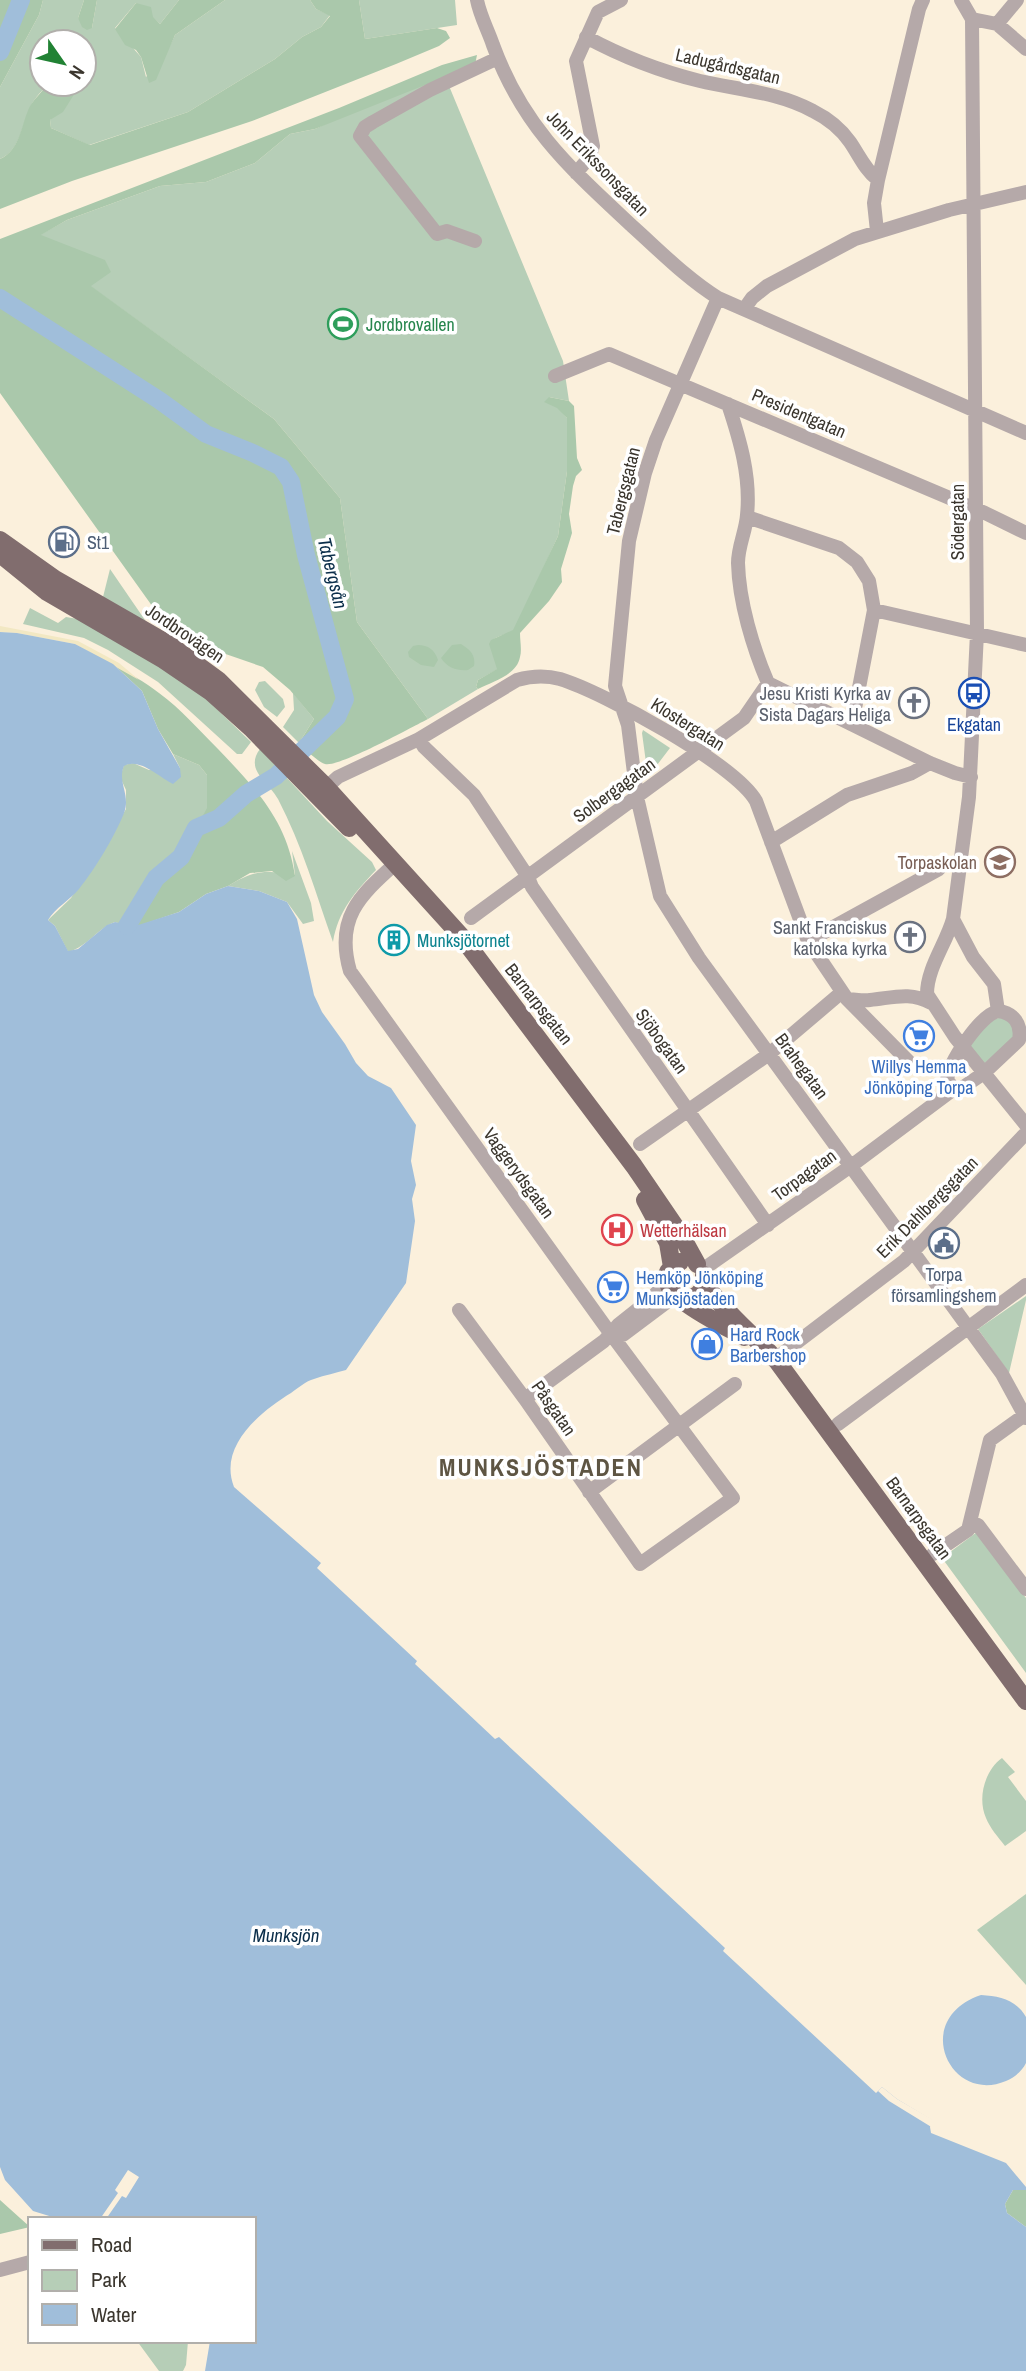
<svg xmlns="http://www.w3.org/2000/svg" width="1026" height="2371" font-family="'Archivo Narrow',sans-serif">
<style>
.green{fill:#b6ceb7}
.forest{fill:#aac8ab}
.sand{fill:#f2e8c3}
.water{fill:#a0beda}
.pier{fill:#fbf0dc}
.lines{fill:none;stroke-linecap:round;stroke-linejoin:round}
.river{stroke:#a0beda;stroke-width:18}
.minor{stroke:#b5a9a9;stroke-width:14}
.major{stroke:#816d6e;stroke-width:18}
.labels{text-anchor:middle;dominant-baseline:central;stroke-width:7;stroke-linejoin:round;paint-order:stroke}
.street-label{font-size:18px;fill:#3b362e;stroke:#fff}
.leisure-label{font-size:18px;fill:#27864d;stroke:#fff;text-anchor:start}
.service-label{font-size:18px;fill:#4e5e75;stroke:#fff;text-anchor:start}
.worship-label{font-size:18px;fill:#5b616d;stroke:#fff;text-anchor:end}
.transit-label{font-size:18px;fill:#164399;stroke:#fff}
.education-label{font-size:18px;fill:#785e54;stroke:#fff;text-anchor:end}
.culture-label{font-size:18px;fill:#0d838f;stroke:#fff;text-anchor:start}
.shop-label{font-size:18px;fill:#366cbe;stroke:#fff;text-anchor:start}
.health-label{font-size:18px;fill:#be3a42;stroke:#fff;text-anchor:start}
.water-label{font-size:19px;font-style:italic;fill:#0b2e4a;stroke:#fff}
.district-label{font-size:24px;font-weight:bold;letter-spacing:2px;fill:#5e5543;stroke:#fff}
</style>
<rect width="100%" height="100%" fill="#fbf0dc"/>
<path class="green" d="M43,0H84L78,18L92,28L97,0H179L160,24L136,3L115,28L141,57L146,77L165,56L175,35L225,0H310L316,9L330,15L321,27L302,37L275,59L188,112L89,145L51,128L50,120L78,84H84V42H42V84H58L46,86C40,93 32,101 29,110C22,127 19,151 0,159V87L39,15Z
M359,0H455L457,25L365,39Z
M442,69L563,361L569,401L549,397L567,418V471L558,536L513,634C506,633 493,637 490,644L498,669L478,680L476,687L478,689L428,719L357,622L340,498L274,419L90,286L40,235L67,220L160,186L206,182L255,163L290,134L315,129Z
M110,569L147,623L103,597Z
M30,608L58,623L66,617L84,620L195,688L251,742L242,754H237L158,682L108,650L84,638L23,624Z
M265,681L283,699L285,707L277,717L264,707L255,690L259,682Z
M293,693L314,719L299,743L283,727L294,710Z
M643,730L670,748L654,769L647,770L642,733Z
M260,749L327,821L372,862L376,870C355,892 338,911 333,942C316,894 302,845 278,799C269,782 244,770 260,749Z
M173,754L199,765L207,775L208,808L181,857L156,878L127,926L115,922C98,928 87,947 68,952L55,926L48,920L71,898L126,809V790L120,777L124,765L133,763L149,770L180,768Z
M292,851L311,903L314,921L303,924L287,902L259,891L228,886C255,870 264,870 295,875Z
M1002,1017L1009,1020L1015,1030L1013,1038L984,1064L970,1046L988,1021Z
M1026,1296V1300L1009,1373L978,1329Z
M977,1532L1026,1598V1673L942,1558Z
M1002,1758L1015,1772L1008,1777L1026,1801V1831L1005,1846C998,1837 990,1828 986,1818C977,1798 985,1770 1002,1758Z
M1026,1894V1985L977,1930Z
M137,2341H188L186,2365L183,2371H159Z"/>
<path class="forest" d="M0,0H43L39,15L0,87Z
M84,0H97L92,28L87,30L82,27L78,18Z
M179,0H225L175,35L156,80L149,83L141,57L136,50L125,45L115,29L136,3L151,7L153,17L160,24Z
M310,0H359L365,39L437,28L446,31L450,38L439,46L396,64L252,121L72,181L0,209V159C20,150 21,126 29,108C33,100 41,93 46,86L80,85L63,112L50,120L51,128L90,145L188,112L275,59L302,37L321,27L330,16L316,9Z
M477,55L475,65L315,129L290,134L255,163L206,182L160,186L67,220L41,235L105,260L111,272L91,286L274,419L340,498L357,622L428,719C412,727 338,768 325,764C316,761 306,749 299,743L314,719L290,690L263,667L188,641L165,624L0,393V239L339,108L442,65Z
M549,397L569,401L574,406L577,458L582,470L576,476L573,486L569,514L572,533L561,569L562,582L549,601L520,633C520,641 522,650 520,657C517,675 492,682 478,689L476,687L478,680L497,669L489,644L491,640L513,630L558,536L567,471V418L557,408L544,402Z
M461,644C469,649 476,654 474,666L468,670C458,671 447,668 441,658L452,645Z
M418,645C428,645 435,650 438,660L434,667L421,665L409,657L408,652L413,646Z
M113,664C128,673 145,682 159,693C181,709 199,730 218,749C255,788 287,820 295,876L286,881L272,871L250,873L228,886L206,894L179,912L135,927L127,926L156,878L181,857L207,808V775L199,765L173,754L158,729L142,691Z
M1013,2190H1026V2227L1007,2213L1005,2204Z
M0,2200L30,2227L0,2234Z"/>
<path class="sand" d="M0,626L78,641L119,663L139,680L75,644L17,633L0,632Z"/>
<path class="water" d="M0,632L17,633L75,644L113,664L142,691L158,729L180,768L181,777L173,784C159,777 139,757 124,766C117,782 131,795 124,813C115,836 95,869 79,889C70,900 55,908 48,920L55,926L68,951L78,949L107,925L115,922L135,926L179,912L206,894L228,886L259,891L287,902L297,919L314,995L322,1012L345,1044L356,1063L368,1076L391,1088L416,1125L411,1161L416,1185L412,1199L415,1221L406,1283L346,1370C336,1373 325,1375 314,1379C306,1381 298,1388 291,1393C260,1412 218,1446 234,1487L321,1563L317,1568L417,1661L415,1664L495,1739L499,1737L725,1948L723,1951L876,2093L882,2087L897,2099L932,2120L930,2127L931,2133L1006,2163L1026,2187V2190H1013L1005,2204L1007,2213L1026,2227V2371H205L210,2341H254V2219H59L33,2211L5,2180L0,2167Z
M981,1995C1000,1996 1016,2000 1026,2017V2063C1022,2071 1015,2077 1006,2081C950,2105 910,2019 981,1995Z"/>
<path class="pier" d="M882,2087L897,2099L935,2121L933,2128L889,2101L878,2091Z
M128,2170L139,2177L126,2198L122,2196L106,2219H100L118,2193L115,2190Z"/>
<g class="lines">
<path class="river" d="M0,52L21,0
M0,298L159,400L206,434L253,453L281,467L291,482L306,555L345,699L337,717L276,776L246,794L219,818L196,828L181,857L156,878L127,926"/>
<path class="minor" d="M477,0C480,16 488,30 493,45C523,127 570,168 632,226C660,251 686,278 718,298L1026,433
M961,0L972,19L977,633L969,797L953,919C946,944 927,968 927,994L955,1037L1026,1125
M972,19L997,24L1026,49
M997,24L1017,0
M586,37C623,57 659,71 700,81C739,90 778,92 813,111C827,118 841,129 850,142C859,155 865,170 878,180
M576,173L589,158L593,146L576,61L598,12L621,0
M877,231L874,203L878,180L919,9L923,0
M475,241L447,231L437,234L360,136L365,127L373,122L430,90L498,58
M718,298L656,440L645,473L629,541L615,686L628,725L637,797L660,896L699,958L1002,1374L1026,1418
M745,308L752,298L767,286L855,239L949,210L1026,192
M555,376L609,354L985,513L1026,533
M728,404C740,440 751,477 747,515C746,531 738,546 738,563C739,602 753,648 768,683L930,763L955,773L971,777
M747,517L839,548L857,562L869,581L874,610L852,724
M874,610L1026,645
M419,739L424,747L474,795L528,877L532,887L768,1225
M320,793L338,777L419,739L517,680C531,676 545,675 560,679C603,692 735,764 756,801L808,941L847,999L911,1064
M771,842L847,795L912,773L930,763
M395,864C359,896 335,919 350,971L605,1326L733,1498L640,1564L525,1399L459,1310
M471,918L744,718L768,683
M953,919L973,957L994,984L998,1011
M808,941L939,869
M847,999C854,999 862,1001 870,1000C892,998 910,991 931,1003
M998,1011C1014,1013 1022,1024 1019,1040L984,1073L959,1090L954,1089L947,1080C949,1062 980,1015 998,1011Z
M640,1144L769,1054L842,992
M702,1270L851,1166L954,1089
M612,1334L623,1335L675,1296
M783,1353L904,1261L1026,1133
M525,1399L604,1341L618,1325L652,1298L667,1281
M838,1424L1026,1285
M589,1492L735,1384
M970,1522L978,1525L1026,1589
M933,1554L968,1530L990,1440L1026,1414
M0,2270L30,2262"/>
<path class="major" d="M0,540L55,579L170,645L218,680L326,787L461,936L634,1166L681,1235L697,1264
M5,558L47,592L164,660L211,692L251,728L349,828
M645,1200L668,1243L672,1267
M680,1262C632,1286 727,1326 744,1337
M705,1284C725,1313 754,1335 777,1361L1026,1701
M680,1298C696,1301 706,1291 704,1275"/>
</g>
<defs>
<g id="stadium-ring" transform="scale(1.575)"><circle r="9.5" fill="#fff" stroke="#2e9e5b" stroke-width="1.5"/><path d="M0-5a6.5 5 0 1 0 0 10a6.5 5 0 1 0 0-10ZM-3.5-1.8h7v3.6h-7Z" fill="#2e9e5b"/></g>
<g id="fuel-ring" transform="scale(1.575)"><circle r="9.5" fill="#fff" stroke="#5c6f8a" stroke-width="1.5"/><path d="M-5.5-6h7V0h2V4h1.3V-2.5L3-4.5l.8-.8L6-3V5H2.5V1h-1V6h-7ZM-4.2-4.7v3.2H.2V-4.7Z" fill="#5c6f8a"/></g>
<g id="bus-ring" transform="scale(1.575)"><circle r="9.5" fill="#fff" stroke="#1a4fb4" stroke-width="1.5"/><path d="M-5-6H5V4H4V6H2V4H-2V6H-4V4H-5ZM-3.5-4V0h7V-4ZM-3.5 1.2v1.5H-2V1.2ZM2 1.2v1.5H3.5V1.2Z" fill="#1a4fb4"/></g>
<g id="church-ring" transform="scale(1.575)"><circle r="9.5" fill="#fff" stroke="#6b7280" stroke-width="1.5"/><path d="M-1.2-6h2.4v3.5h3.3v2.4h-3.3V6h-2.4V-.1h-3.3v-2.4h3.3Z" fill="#6b7280"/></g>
<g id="school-ring" transform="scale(1.575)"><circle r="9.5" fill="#fff" stroke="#8d6e63" stroke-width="1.5"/><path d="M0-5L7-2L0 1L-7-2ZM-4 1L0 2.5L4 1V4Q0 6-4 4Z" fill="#8d6e63"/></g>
<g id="building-ring" transform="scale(1.575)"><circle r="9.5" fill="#fff" stroke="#0f9aa8" stroke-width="1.5"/><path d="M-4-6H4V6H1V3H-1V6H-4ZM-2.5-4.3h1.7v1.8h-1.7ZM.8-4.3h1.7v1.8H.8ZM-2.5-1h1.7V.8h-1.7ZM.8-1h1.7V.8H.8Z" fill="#0f9aa8"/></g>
<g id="supermarket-ring" transform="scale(1.575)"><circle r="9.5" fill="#fff" stroke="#3f7fe0" stroke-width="1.5"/><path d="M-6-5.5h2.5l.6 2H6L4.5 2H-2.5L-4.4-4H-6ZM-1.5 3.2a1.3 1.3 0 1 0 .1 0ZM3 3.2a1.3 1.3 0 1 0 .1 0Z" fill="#3f7fe0"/></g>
<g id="hospital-ring" transform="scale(1.575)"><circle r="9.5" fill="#fff" stroke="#e0444e" stroke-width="1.5"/><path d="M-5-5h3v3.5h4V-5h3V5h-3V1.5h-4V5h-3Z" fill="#e0444e"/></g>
<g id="civic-ring" transform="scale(1.575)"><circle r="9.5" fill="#fff" stroke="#5c6f8a" stroke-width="1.5"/><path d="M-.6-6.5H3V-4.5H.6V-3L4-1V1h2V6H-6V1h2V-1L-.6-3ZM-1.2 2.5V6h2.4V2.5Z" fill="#5c6f8a"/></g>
<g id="shop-ring" transform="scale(1.575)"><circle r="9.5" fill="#fff" stroke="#3f7fe0" stroke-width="1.5"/><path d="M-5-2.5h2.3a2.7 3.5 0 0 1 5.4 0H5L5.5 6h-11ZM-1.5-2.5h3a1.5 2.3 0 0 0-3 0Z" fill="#3f7fe0"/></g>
</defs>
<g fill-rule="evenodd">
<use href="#stadium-ring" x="343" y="324"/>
<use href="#fuel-ring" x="64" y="542"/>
<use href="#bus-ring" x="974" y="693"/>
<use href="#church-ring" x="914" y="703"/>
<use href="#school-ring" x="1000" y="862"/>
<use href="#church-ring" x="910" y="937"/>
<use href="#building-ring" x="394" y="940"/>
<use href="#supermarket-ring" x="919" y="1036"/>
<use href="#hospital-ring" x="617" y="1230"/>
<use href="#civic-ring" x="944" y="1243"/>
<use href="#supermarket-ring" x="613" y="1287"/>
<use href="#shop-ring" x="707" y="1344"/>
</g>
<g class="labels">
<g class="street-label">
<text transform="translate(728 66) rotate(13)">Ladugårdsgatan</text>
<text transform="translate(598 163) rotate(46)">John Erikssonsgatan</text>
<text transform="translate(799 413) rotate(23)">Presidentgatan</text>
<text transform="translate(623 491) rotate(-76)">Tabergsgatan</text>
<text transform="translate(957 522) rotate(-90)">Södergatan</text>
<text transform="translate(185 633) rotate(34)">Jordbrovägen</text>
<text transform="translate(688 724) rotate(32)">Klostergatan</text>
<text transform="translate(614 790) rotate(-36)">Solbergagatan</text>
<text transform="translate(539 1004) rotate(52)">Barnarpsgatan</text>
<text transform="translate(662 1041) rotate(54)">Sjöbogatan</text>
<text transform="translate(802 1066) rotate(54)">Brahegatan</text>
<text transform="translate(519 1173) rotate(54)">Vaggerydsgatan</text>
<text transform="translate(804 1175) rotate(-36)">Torpagatan</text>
<text transform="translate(927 1207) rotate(-45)">Erik Dahlbergsgatan</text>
<text transform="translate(554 1408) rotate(55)">Påsgatan</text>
<text transform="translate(919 1518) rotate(54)">Barnarpsgatan</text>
</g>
<g class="leisure-label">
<text x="366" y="324">Jordbrovallen</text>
</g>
<g class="service-label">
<text x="87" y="542">St1</text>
<text x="944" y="1274" text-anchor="middle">Torpa<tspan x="944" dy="21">församlingshem</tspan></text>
</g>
<g class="worship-label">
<text x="891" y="693">Jesu Kristi Kyrka av<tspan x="891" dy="21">Sista Dagars Heliga</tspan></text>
<text x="887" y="927">Sankt Franciskus<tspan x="887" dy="21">katolska kyrka</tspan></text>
</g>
<g class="transit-label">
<text x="974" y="724">Ekgatan</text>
</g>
<g class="education-label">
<text x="977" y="862">Torpaskolan</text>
</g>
<g class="culture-label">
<text x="417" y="940">Munksjötornet</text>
</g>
<g class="shop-label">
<text x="919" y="1066" text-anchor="middle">Willys Hemma<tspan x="919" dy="21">Jönköping Torpa</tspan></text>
<text x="636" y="1277">Hemköp Jönköping<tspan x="636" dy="21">Munksjöstaden</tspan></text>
<text x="730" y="1334">Hard Rock<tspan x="730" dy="21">Barbershop</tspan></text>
</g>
<g class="health-label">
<text x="640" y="1230">Wetterhälsan</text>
</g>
<g class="water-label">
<text transform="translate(333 573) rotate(76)">Tabergsån</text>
<text x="286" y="1935">Munksjön</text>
</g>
<g class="district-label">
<text x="541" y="1467">MUNKSJÖSTADEN</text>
</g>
</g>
<rect x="28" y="2217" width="228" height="126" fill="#ffffff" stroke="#b1afab" stroke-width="2"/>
<rect x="42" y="2240" width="35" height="10" fill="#816d6e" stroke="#b1afab" stroke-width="2"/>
<text x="91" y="2252" font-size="21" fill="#3b362e">Road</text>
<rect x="42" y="2270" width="35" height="21" fill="#b6ceb7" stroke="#b1afab" stroke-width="2"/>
<text x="91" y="2287" font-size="21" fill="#3b362e">Park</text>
<rect x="42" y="2304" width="35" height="21" fill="#a0beda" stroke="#b1afab" stroke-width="2"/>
<text x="91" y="2322" font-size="21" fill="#3b362e">Water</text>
<g transform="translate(63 63) rotate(124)"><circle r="33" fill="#ffffff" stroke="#b1afab" stroke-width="2"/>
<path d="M0-5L12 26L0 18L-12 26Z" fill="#218234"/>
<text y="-10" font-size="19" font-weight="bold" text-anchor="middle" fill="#3b362e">N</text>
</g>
</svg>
